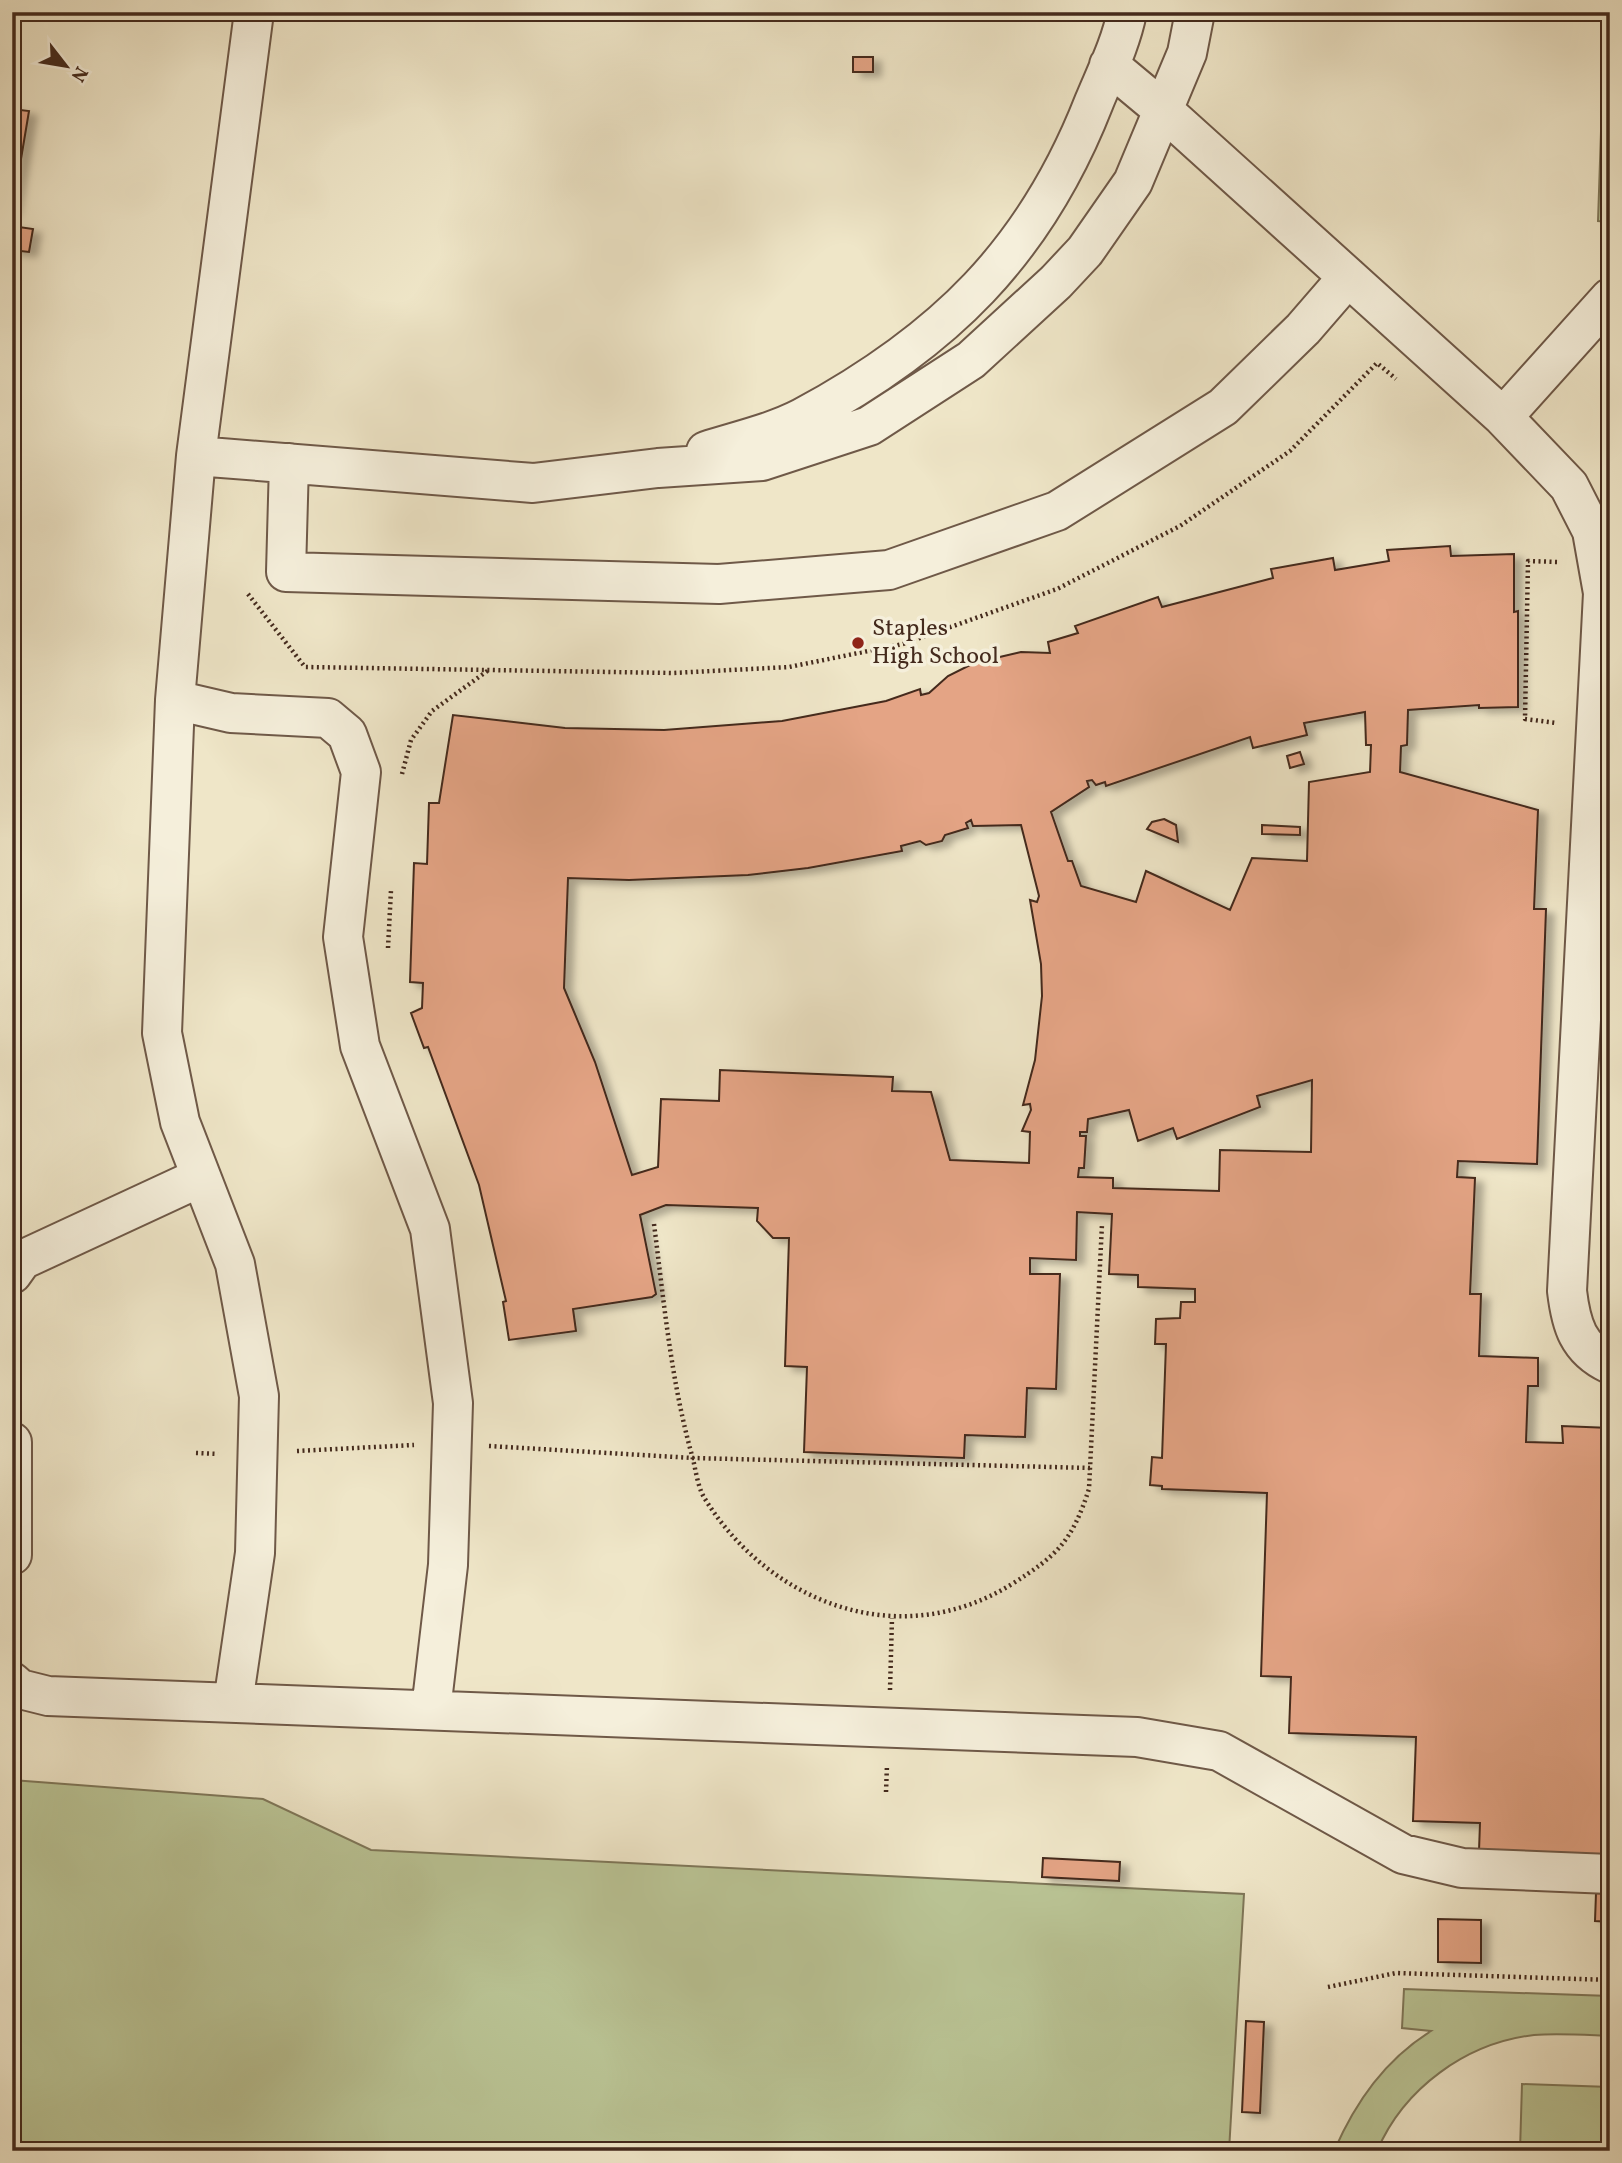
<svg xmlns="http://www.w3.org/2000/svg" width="1622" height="2163" font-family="Vollkorn,serif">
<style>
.green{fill:#bac495;stroke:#7f7759;stroke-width:2}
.building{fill:#e4a485;stroke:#442a1d;stroke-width:2;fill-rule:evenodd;filter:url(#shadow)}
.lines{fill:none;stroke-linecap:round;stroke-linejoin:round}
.minor-casing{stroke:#6f5948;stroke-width:42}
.path{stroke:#442a1d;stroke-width:4.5;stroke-dasharray:2 3.5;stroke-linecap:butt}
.minor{stroke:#f5efdb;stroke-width:38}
.poi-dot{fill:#8f2418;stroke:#f5efdb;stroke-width:2.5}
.labels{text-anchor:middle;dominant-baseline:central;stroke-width:7;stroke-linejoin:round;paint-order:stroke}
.poi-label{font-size:24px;fill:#442a1d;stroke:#f5efdb;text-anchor:start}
</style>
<defs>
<filter id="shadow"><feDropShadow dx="8" dy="4.5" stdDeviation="3.5" flood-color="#0004"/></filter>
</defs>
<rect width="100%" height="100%" fill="#efe6c8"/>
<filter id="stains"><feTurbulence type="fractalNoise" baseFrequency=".00286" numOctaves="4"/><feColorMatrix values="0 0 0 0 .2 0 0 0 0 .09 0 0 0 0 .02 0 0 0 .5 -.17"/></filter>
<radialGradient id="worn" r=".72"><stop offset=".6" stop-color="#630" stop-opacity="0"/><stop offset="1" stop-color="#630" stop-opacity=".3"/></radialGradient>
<path class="green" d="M1605,12H1610V222L1598,221Z
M12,1780L263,1799L371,1850L1244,1894L1229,2151H12Z
M1404,1989L1610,1996V2036C1585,2035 1559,2033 1534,2035C1466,2043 1404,2088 1377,2151H1334C1356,2101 1385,2060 1431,2031L1402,2028Z
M1522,2084L1610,2087V2151H1520Z"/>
<path class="building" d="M853,57H873V72H853Z
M12,109L29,111L12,213Z
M12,226L33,229L29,252L12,250Z
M1450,546L1451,556L1514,554V612L1518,611V707L1479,708V705L1408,710L1407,745L1401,746L1400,772L1538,810L1534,909H1546L1537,1164L1458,1161L1457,1177L1475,1178L1470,1294H1481L1479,1356L1538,1358V1386H1528L1526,1442L1563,1443L1562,1426L1610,1428V1856L1479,1851L1480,1823L1413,1821L1416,1737L1289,1733L1291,1677L1261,1676L1267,1493L1162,1489V1486L1150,1485L1152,1457L1162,1458L1166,1344H1155L1156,1319L1180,1318L1181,1302H1195V1289L1138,1287V1275L1109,1274L1112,1214L1077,1212L1076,1260L1030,1258V1274H1060L1056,1389L1027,1388L1025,1437L965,1435L964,1458L804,1452L807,1367L785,1366L789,1238H773L757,1221L758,1208L666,1205L640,1215L656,1294L652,1297L573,1309L576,1331L509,1340L503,1302L506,1301L479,1185L428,1047L424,1048L411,1013L422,1008L423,983L410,982L414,863L427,864L429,803H439L453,715L565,728L664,730L782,721L886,701L920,689L921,695L929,693L948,676L974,663L1021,652L1050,653L1048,642L1078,633L1075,626L1158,597L1162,607L1273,578L1271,569L1333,558L1335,570L1389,561L1387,550ZM1365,712L1366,745H1371L1370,772L1309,782L1307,861L1252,858L1230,910L1146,871L1136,902L1081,886L1072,861H1068L1051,812L1089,787L1087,781L1092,780L1096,785L1105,782L1106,786L1250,737L1253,748L1307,735L1304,723ZM971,820L973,826L1021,825L1039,896L1037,902L1030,900L1041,964L1042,996L1035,1060L1023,1105L1030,1104L1031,1110L1022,1131L1030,1132L1029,1163L950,1160L931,1092L892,1091L893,1077L720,1070L719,1101L661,1099L658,1167L632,1175L595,1062L564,988L568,878L629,880L748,875L808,868L902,851L901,846L920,841L926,845L942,841L945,835L968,828L966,823ZM1312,1080L1311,1152L1220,1150L1219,1191L1113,1188V1178L1078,1177L1079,1168H1084L1086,1136H1080V1132H1087L1088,1119L1129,1110L1138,1141L1173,1128L1177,1139L1260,1107L1257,1096Z
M1300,752L1304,764L1290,768L1287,756Z
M1164,819L1176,825L1178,842L1147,829L1152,822Z
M1262,825L1300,827V835L1262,834Z
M1043,1858L1120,1862L1119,1881L1042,1877Z
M1596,1893L1610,1894V1922L1595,1921Z
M1438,1919L1481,1920V1963L1438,1962Z
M1246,2021L1264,2022L1260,2113L1242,2112Z"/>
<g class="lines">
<g class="minor-casing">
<path id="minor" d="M1109,65L1163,110L1503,417L1569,486L1592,531L1603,593L1567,1291C1571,1325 1578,1349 1610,1364
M1503,417L1610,298
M706,451C737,441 773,433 802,418C943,342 1035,253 1094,102C1106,73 1121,43 1127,12
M196,456L254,12
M289,463L286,572L719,584L889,570L1057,511L1223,407L1303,329L1348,277
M175,700L231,713L328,718L347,734L361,772L343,937L360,1046L430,1229L453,1403L448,1565L431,1710
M12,1274L22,1260L201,1177
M12,1442V1555
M12,1682L20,1689L48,1696L1137,1737L1219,1751L1403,1854L1462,1868L1610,1874
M233,1703L255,1553L259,1396L235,1264L180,1122L162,1033L175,700L196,456L533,483L658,468L762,461L869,426L971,360L1056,282L1085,251L1133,182L1187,53L1195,12"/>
</g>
<path class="path" d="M1557,562L1528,561L1525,719L1557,723
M248,594L305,667L673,673L789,667L903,644L1057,589L1180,526L1290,451L1377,363L1396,379
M402,774L411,740L432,711L490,669
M388,948L391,890
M654,1224C664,1302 671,1382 693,1459C696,1472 698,1488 705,1499C771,1605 901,1653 1012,1584C1058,1555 1072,1541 1089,1489L1102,1224
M489,1446L693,1458L1090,1468
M297,1451L414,1445
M196,1453L218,1454
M890,1690L892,1618
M886,1792L887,1765
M1328,1987L1396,1973L1610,1980"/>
<use href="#minor" class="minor"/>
</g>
<circle class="poi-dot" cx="858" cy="643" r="7"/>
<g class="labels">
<g class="poi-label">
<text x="872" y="629">Staples<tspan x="872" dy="28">High School</tspan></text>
</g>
</g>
<rect width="1622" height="2163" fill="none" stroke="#efe6c8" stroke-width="42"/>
<rect x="14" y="14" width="1594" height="2135" fill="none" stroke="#442a1d" stroke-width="3.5"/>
<rect x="21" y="21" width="1580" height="2121" fill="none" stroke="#442a1d" stroke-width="2"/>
<g transform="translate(66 66) rotate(121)" stroke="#f5efdb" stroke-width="5" paint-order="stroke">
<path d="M0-5L12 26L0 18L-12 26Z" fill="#442a1d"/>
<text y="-10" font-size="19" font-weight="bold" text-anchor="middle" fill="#442a1d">N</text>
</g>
<rect width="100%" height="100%" filter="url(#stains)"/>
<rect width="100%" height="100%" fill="url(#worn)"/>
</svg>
